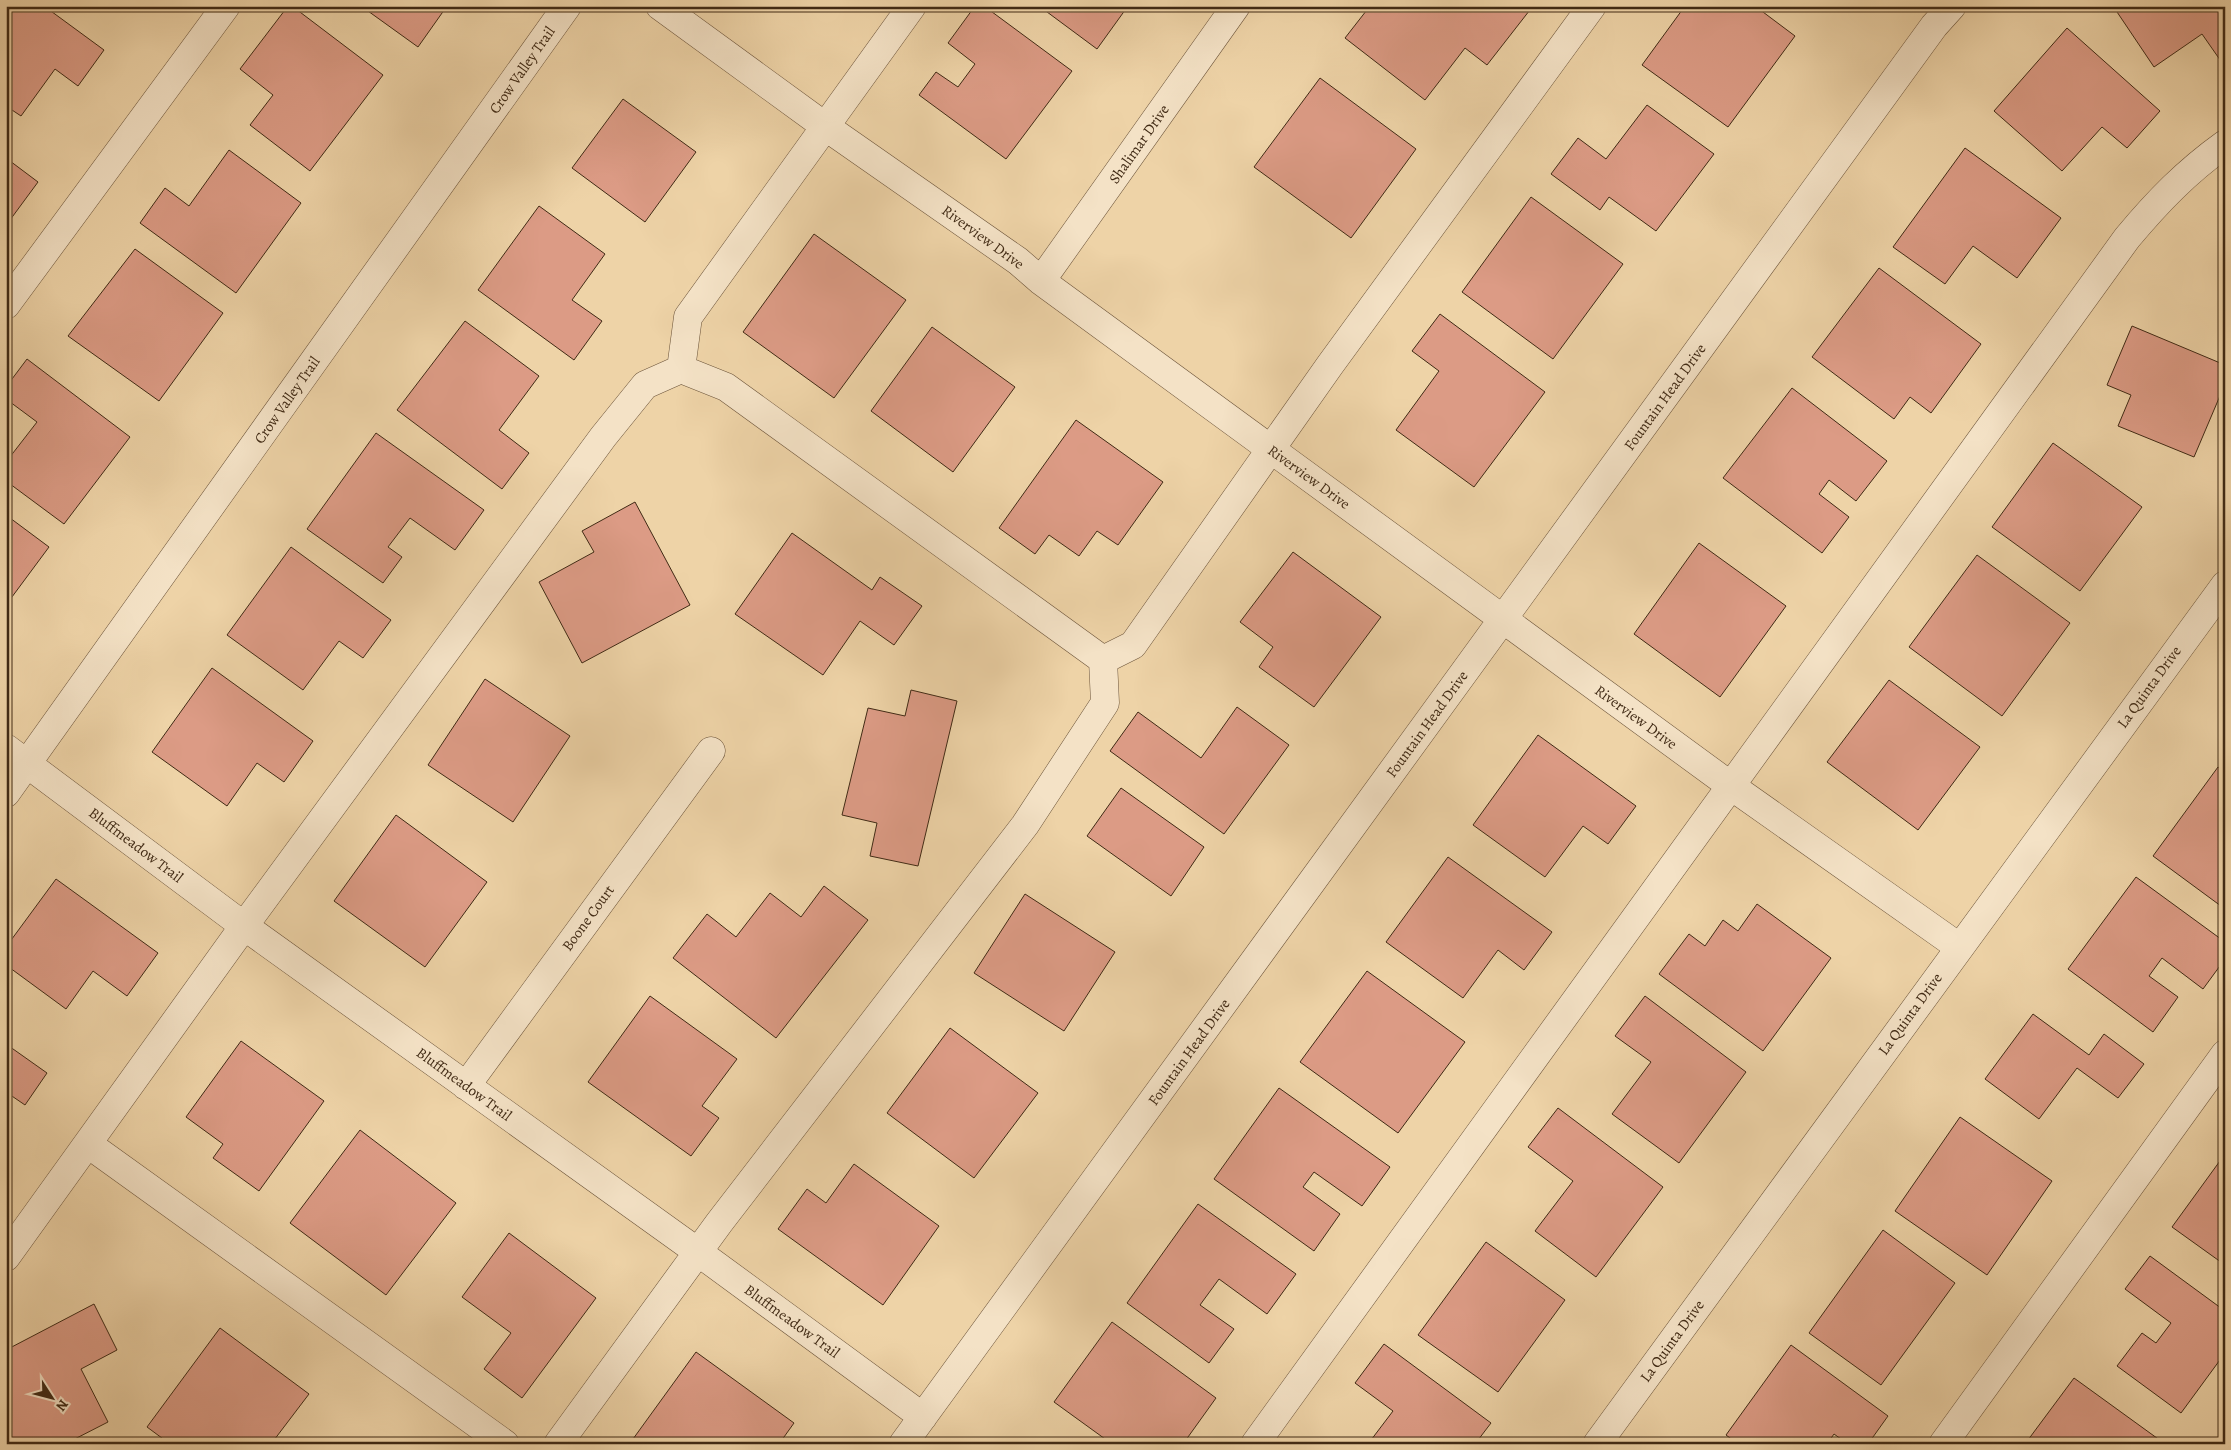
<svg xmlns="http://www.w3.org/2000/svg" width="2231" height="1450" font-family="Alegreya,serif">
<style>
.building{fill:#dc9b85;stroke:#402a15}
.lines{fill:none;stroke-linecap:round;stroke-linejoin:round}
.minor-casing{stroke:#6c543a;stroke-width:29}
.minor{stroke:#f4e2c6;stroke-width:28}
.labels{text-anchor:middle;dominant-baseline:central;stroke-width:4.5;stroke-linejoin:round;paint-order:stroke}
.street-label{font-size:15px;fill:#402a15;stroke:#f4e2c6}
</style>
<rect width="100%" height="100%" fill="#eed3a7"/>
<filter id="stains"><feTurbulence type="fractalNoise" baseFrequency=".004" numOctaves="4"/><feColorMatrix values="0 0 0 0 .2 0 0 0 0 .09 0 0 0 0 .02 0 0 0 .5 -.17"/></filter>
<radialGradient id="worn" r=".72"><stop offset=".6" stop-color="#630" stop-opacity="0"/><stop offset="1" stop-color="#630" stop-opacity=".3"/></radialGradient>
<path class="building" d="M6,6H44L104,50L78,86L55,69L21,116L6,106Z
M288,6H292L383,75L310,171L250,125L273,95L240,69Z
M361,6H447L418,47Z
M975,6H984L1072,71L1006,159L919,95L936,72L958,87L975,64L948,43Z
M1039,6H1128L1097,49Z
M1370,6H1533L1487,65L1465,48L1425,100L1345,38Z
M1685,6H1755L1795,36L1728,127L1642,65Z
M2113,6H2225V67L2202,34L2154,67Z
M2067,28L2160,111L2127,148L2102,127L2062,171L1994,111Z
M1320,78L1416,149L1351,238L1254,167Z
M623,99L696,152L645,222L572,168Z
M1647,105L1714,154L1656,231L1609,197L1600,210L1551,174L1578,138L1606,159Z
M1965,148L2061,218L2017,278L1973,246L1945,284L1893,247Z
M229,150L301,203L236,293L140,223L165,188L189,206Z
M6,158L38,182L10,220L6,218Z
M1531,197L1623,264L1553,359L1462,292Z
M539,206L605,254L572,300L602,321L574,360L478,290Z
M814,234L906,300L834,398L743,332Z
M135,249L223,313L159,401L68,336Z
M1879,268L1981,344L1931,413L1910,397L1894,419L1812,357Z
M1440,314L1545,392L1474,487L1396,430L1439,371L1412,351Z
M465,321L539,376L499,430L529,453L502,489L397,410Z
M2132,326L2225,365V384L2194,457L2118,426L2131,395L2107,385Z
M932,327L1015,387L953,472L871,411Z
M27,359L130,437L64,524L6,481V462L37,422L6,399V387Z
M1792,388L1887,461L1856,501L1829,480L1819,494L1849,517L1822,553L1723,478Z
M1076,420L1163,482L1118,545L1097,531L1079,556L1049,535L1035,554L999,528Z
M376,433L484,510L455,550L410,518L388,547L402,557L383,583L307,529Z
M2053,443L2142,507L2080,591L1992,527Z
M635,502L690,605L582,663L539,582L594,552L582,531Z
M6,515L49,547L6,605Z
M792,533L872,590L880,577L922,606L894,645L860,621L823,675L735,614Z
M1699,543L1786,606L1720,697L1634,634Z
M291,547L391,620L363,658L339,641L303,690L227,635Z
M1293,552L1381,617L1314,707L1259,667L1273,647L1240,622Z
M1977,555L2070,623L2002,716L1909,647Z
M212,668L313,741L284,782L257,763L227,806L152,752Z
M485,679L570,736L513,822L428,765Z
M1889,680L1980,747L1918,830L1827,762Z
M911,690L957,701L918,866L870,856L877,823L842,815L868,708L905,716Z
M1237,707L1289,745L1224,834L1110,751L1138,712L1201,758Z
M1538,735L1636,806L1608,844L1583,826L1545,877L1473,825Z
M2218,767L2225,772V909L2153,856Z
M1121,788L1204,847L1171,896L1087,836Z
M396,815L487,882L425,967L334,901Z
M1448,857L1552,932L1524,970L1498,950L1463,998L1386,942Z
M2136,877L2225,942V959L2203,989L2162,958L2149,976L2178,997L2153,1032L2068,969Z
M56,879L158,953L127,996L93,971L66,1009L6,965V947Z
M824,886L868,920L776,1038L673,958L707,914L736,937L770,893L801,917Z
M1025,894L1115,952L1064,1031L974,973Z
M1757,904L1831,958L1763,1051L1659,974L1689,934L1705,946L1723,920L1738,931Z
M1367,971L1465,1042L1398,1133L1300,1062Z
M650,996L737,1059L702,1106L719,1118L691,1156L588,1082Z
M1645,996L1746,1072L1679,1163L1612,1114L1651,1062L1615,1036Z
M2033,1014L2089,1055L2104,1034L2144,1064L2118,1098L2077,1068L2039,1119L1985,1079Z
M950,1028L1038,1093L974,1178L887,1113Z
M241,1041L324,1101L259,1191L213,1158L223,1144L186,1117Z
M6,1044L47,1073L25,1105L6,1092Z
M1279,1088L1390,1167L1362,1206L1314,1172L1303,1187L1340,1214L1314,1251L1214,1179Z
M1558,1108L1663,1187L1596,1277L1535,1231L1573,1181L1528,1147Z
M1960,1117L2052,1181L1987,1275L1895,1211Z
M360,1130L456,1203L386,1295L290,1223Z
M2225,1154V1265L2172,1227Z
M854,1164L939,1226L883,1305L778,1229L807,1189L826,1203Z
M1198,1204L1296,1274L1267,1314L1219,1279L1200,1305L1234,1329L1209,1363L1127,1303Z
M1883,1230L1955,1283L1881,1385L1809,1333Z
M509,1233L596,1298L522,1398L484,1369L511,1333L462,1297Z
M1486,1242L1565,1300L1498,1392L1418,1335Z
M2150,1256L2225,1311V1353L2181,1413L2117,1366L2142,1333L2156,1343L2171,1323L2125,1289Z
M94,1304L117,1350L81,1369L108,1422L65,1444H6V1350Z
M1112,1322L1216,1398L1183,1444H1112L1054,1402Z
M220,1328L309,1394L271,1444H170L147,1427Z
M1384,1344L1491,1423L1475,1444H1368L1393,1411L1355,1383Z
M1791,1345L1888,1416L1868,1444H1848L1834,1434L1827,1444H1738L1726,1435Z
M696,1352L794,1423L779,1444H640L633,1439Z
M2074,1378L2161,1441L2159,1444H2025Z"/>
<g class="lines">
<g class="minor-casing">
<path id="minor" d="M660,6L826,127L1018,261L1041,281L1731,786L1959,947
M1041,281L1236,6
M6,305L226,6
M681,369L688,317L912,6
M6,748L244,926L698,1252L923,1417
M6,793L567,6
M466,1086L711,751
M88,1144L505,1444
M6,1257L244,926L603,437L645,385L681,369L726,387L1103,660L1133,645L1330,365L1592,6
M558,1444L719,1223L1025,825L1105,703L1103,660
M903,1444L1934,26L1952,6
M1255,1444L2127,238C2158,201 2186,172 2225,144
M1597,1444L2225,585
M1943,1444L2225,1054"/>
</g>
<use href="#minor" class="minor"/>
</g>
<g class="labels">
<g class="street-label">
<text transform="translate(522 70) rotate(-55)">Crow Valley Trail</text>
<text transform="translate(1139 144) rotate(-55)">Shalimar Drive</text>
<text transform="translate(983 237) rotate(36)">Riverview Drive</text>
<text transform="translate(1665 397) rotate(-54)">Fountain Head Drive</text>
<text transform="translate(287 400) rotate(-55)">Crow Valley Trail</text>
<text transform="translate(1309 477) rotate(36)">Riverview Drive</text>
<text transform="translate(2149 687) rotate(-54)">La Quinta Drive</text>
<text transform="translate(1636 717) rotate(36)">Riverview Drive</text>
<text transform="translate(1427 724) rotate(-54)">Fountain Head Drive</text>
<text transform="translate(136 845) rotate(37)">Bluffmeadow Trail</text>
<text transform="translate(588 918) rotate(-54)">Boone Court</text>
<text transform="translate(1910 1014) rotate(-54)">La Quinta Drive</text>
<text transform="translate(1189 1052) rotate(-54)">Fountain Head Drive</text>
<text transform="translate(464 1084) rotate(36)">Bluffmeadow Trail</text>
<text transform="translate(792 1321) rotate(36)">Bluffmeadow Trail</text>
<text transform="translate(1672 1341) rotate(-54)">La Quinta Drive</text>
</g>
</g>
<rect width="2231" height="1450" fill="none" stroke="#eed3a7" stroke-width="25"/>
<rect x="8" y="8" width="2216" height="1435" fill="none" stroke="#402a15" stroke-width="2.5"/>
<rect x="12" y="12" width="2206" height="1425" fill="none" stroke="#402a15"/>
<g transform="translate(52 1398) rotate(126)" stroke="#f4e2c6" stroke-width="4" paint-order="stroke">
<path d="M0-4L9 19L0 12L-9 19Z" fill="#402a15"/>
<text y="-8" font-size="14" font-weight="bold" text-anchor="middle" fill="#402a15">N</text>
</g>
<rect width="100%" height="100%" filter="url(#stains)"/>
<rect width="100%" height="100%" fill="url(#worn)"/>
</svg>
